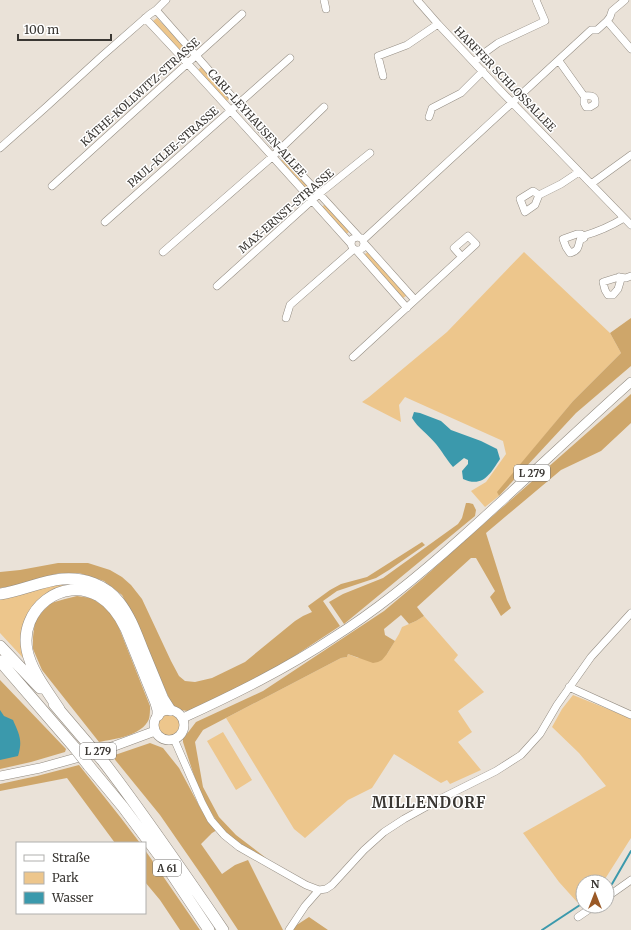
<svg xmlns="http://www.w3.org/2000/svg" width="631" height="930" font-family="Merriweather,serif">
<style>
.green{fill:#edc68c}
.forest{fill:#cea66a}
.water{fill:#3b99ac}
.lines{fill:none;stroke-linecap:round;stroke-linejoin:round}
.stream{stroke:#3b99ac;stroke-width:2}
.minor-casing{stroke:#948d83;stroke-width:8}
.major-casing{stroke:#948d83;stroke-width:10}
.highway-casing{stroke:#948d83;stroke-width:12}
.minor{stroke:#fff;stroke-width:7}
.major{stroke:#fff;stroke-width:9}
.highway{stroke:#fff;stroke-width:11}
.highway-bridge-casing{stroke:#948d83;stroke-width:12;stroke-linecap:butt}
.highway-bridge{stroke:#fff;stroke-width:11}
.labels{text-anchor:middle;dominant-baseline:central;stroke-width:3;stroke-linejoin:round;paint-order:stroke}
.shield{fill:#fff;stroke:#757370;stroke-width:1}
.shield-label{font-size:10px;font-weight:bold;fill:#3a3733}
.street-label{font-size:11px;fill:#3a3733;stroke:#fff}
.district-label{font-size:15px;font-weight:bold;letter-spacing:1px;fill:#3a3733;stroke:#fff}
</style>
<rect width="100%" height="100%" fill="#eae2d8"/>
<path class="green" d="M157,18L189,52L187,56L185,57L153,21Z
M201,67L229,97V100L225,101L197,71Z
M284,158L313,192L310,194L280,161Z
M325,204L349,230L348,233L344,234L322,207Z
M368,252L407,293L406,296L403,298L402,297L365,257V254Z
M524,252L610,333L621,353L573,401L498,492L499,496L485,507L471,491L486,482L506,454L503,441L405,397L399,405L401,422L362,402L369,397L447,332Z
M63,583L90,585L88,589L39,600L24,659L0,633V596Z
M424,616L458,655L454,660L484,692L458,711L472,732L458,742L481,770L450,784L447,780L441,783L394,754L372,788L348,800L305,838L294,829L226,718L341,658L347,657L348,654L358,658L387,654L399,634L402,627L416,621Z
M573,695L625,716L631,719V838L605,879L602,882H583V897L577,902L559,882L523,833L606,786L579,753L552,727L562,709Z
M157 725a13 13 0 1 1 26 0a13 13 0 1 1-26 0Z
M223,732L252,780L236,790L207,741Z"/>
<path class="forest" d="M631,318V366L576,413L499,496L497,492L573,401L621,353L610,333Z
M631,394V423L601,451L561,470L486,533L507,600L511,608L501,616L490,597L495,591L476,558H471L417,607L424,616L416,621L409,624L401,615L384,629L385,635L395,641L387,654L382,660L378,662L373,663L348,654L347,657L341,658L203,730L195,742L203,787L219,817L236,835L266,858L262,857C250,849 233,841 224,830C202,806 193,772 183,742V739L196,722L263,691L384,611L422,579L479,528Z
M466,503H469L473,504L476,510L475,516L344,624L329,602L343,594L383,578L458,524L462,518Z
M422,542L425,545L389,570L376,578L337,591L323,601L340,626L267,674L188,711L180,710L172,705L133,616L122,595L104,581L79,573H60L36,579L14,586L0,588V572L20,570L58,563H88L110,570L122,577L131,585L142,599L171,661L179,676L185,681L195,682L212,678L245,662L295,621L303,616L312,612L308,606L330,590L341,584L367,577Z
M77,596L91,598L107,608L117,623L150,706C150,710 150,715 149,719C142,736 114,739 99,742L42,670L33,649V637L35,621L43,611L51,603L65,599Z
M0,680L66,749L65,752L31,762L0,769Z
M150,743L163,748L179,768L202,811L217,830L212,833L201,844L222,874L235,865L248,860L283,930H238L205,880L160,815L112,756Z
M79,765L121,818L140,843H115L67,778L0,791V784L37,776Z
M145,850L200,930H180L160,900L145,882Z
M309,917L328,930H289Z"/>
<path class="water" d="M414,412L420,413L441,421L451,430L481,441L497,449L500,459C490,474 483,488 463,479L462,471L468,464V460L464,458L453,467C446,459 442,451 436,444C428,434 418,428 412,418Z
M0,710L4,716L13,720C19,734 23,740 18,756L0,760Z"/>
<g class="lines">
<path class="stream" d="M607,887L612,884L631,851
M542,930L583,903"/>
<g class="minor-casing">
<path id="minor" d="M324,0L326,9
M417,0L438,24L496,86L631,225
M156,10L279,150L359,237
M145,18C215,92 283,168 351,244C352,250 358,252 363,248L364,243L362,238L357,237L352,239L351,244
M607,21L631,49
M559,61L584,96C592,95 596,96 595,104L590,107H586L584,103V96
M474,62L487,51L498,43L545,21L536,0
M383,76L378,56L407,45L438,24
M429,117L432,108L461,93L483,71
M0,148L45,108L102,56L150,14L156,10L166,0
M591,184L631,155
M52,186L242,14
M539,195L535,205L525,212L520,199L533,191L539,195L561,184L579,172
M105,222L290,58
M583,236L584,238L580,240C578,248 578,251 570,253L566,247L563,239L577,234H581L583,236C597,232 611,226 624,218
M363,240L591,30H597L607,21L610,17L612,11L625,0
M364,243L415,300
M356,250L407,308
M163,252L272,157L324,107
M619,277L621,279L618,289L613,295H608L605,290L603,282L619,277L626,278L631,276
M217,286L319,194L370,153
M286,318L290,305L354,249
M353,357L476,244L468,236L454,248L462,257
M569,687L631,715
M174,739L202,803L211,820L224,835L239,847L306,885L319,890L326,889L332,885L364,850L384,832L404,819L442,798L496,771L521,755L540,734L557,705L591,657L631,613
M607,897L631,880
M578,917L594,906
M289,930L305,906L319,890"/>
</g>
<g class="major-casing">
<path id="major" d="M154 725a15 15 0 1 1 30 0a15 15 0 1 1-30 0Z
M183,718C235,694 286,669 334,637C380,608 422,573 462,537C519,486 574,433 631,382
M0,776L40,768L101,751L155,731"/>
</g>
<g class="highway-casing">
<path id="highway" d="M0,594C21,591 41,581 62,579C83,577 106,585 119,602C130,616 136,633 142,648C149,665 156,682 163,699L170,710
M0,646L40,688
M0,661L75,748
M54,704L89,745
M59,709C48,692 31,671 27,650C19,610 62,575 99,596C112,604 120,616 126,629L156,703L158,710V715
M103,761C145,816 184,873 223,930
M89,766L123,807L161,858L209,930"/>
</g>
<use href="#minor" class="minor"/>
<use href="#major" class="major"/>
<use href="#highway" class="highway"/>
<g class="highway-bridge-casing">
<path id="highway-bridge" d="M89,745L103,761
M75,748L89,766"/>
</g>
<use href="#highway-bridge" class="highway-bridge"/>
</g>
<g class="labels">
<g class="shield">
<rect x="514" y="465" width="36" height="16" rx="3"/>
<rect x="80" y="743" width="36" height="16" rx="3"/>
<rect x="153" y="860" width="28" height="16" rx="3"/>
</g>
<g class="shield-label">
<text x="532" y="473">L 279</text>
<text x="98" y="751">L 279</text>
<text x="167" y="868">A 61</text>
</g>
<g class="street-label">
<text transform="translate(505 79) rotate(46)">HARFFER SCHLOSSALLEE</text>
<text transform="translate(140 92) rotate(-42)">KÄTHE-KOLLWITZ-STRASSE</text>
<text transform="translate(257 123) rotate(48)">CARL-LEYHAUSEN-ALLEE</text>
<text transform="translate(173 147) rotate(-41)">PAUL-KLEE-STRASSE</text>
<text transform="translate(286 211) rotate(-41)">MAX-ERNST-STRASSE</text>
</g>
<g class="district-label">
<text x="429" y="802">MILLENDORF</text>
</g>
</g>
<rect x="16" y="842" width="130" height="72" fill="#ffffff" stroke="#b0afad"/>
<rect x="24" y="855" width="20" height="6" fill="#ffffff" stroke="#b0afad"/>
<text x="52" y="862" font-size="12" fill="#3a3733">Straße</text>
<rect x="24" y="872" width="20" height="12" fill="#edc68c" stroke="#b0afad"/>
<text x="52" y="882" font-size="12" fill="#3a3733">Park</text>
<rect x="24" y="892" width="20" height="12" fill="#3b99ac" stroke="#b0afad"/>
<text x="52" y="902" font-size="12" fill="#3a3733">Wasser</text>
<g transform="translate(595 894)"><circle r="19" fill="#ffffff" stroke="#b0afad"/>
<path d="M0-3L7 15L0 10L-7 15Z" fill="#9a5926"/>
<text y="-6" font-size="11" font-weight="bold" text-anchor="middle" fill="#3a3733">N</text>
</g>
<path d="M18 34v6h93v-6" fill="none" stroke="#3a3733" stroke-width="2"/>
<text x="24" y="34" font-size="12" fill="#3a3733" stroke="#ffffff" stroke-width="3" paint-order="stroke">100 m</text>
</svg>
